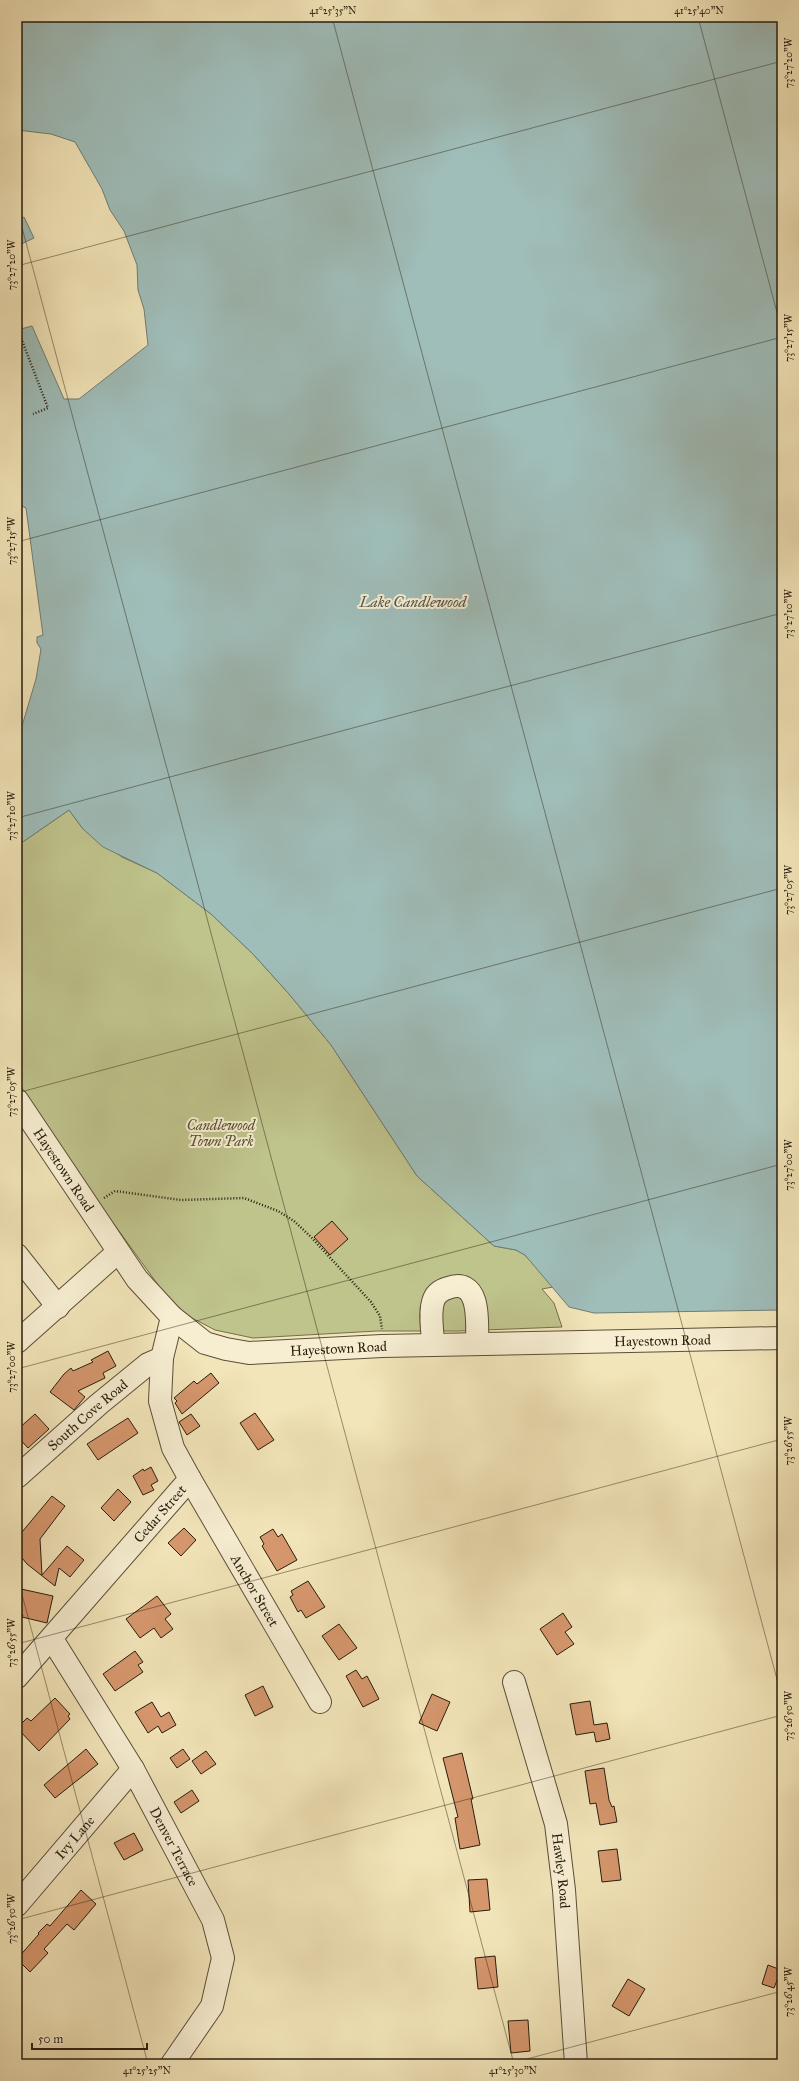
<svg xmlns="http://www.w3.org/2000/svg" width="799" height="2081" font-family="'IM FELL Great Primer',serif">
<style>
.green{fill:#bfc38c;stroke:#74704d}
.water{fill:#9fbdb9;stroke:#6f7d75}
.building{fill:#d6976d;stroke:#281d0e}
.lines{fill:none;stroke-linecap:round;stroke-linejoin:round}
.minor-casing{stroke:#5a4f39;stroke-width:24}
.path{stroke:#281d0e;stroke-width:2.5;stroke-dasharray:1 2;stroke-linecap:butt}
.minor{stroke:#f7eed2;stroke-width:22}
.ticks{fill:none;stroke:#281d0e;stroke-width:1;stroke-opacity:0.45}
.labels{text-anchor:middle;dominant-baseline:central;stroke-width:4;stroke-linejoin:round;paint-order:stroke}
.park-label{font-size:14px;font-style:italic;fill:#554f34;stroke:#f7eed2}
.street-label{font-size:14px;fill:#281d0e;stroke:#f7eed2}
.water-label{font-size:15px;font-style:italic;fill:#52554a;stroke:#f7eed2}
.neatline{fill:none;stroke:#281d0e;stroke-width:1.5}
.ticks-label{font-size:10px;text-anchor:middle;fill:#281d0e}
</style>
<rect width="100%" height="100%" fill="#f2e5b9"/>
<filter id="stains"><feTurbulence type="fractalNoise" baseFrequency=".005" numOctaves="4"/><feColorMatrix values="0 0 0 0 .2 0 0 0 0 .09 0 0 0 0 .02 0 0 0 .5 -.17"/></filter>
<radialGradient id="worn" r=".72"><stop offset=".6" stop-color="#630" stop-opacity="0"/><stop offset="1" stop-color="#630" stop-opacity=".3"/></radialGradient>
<path class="green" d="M69,810L83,829L122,857L157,873L211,914L253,954L289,994L331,1045L417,1176L494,1246L516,1250L525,1255L553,1287L542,1289L554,1303L562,1327L458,1331H377L253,1338L215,1330L192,1318L169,1300L98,1202L17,1081V846Z"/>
<path class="water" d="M17,17H782V1310L594,1313L569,1307L525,1255L516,1250L494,1246L417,1176L331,1045L289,994L253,954L211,914L157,873L103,847L83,829L69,810L17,846V731L22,726L36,679L41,649L37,643V637L43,635L26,508L17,504V330L32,326L64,399H79L148,345L144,309L138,290L137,265L124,231L110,210L102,189L75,142L51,134L17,130Z
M24,217L34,238L17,246V221Z"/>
<path class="building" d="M332,1221L348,1239L330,1255L314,1237Z
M108,1351L116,1366L103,1373L105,1378L78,1391L85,1397L74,1410L50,1392L64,1374L71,1368L73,1371L93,1362L91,1360Z
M211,1373L219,1383L182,1414L175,1403L177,1401L174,1398L194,1381L197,1384Z
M255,1413L274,1440L258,1450L240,1423Z
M35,1414L49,1429L28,1448L17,1436V1430Z
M191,1414L200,1426L187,1435L179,1422Z
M128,1418L138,1433L98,1460L87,1444Z
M151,1467L158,1481L151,1485L154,1490L143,1495L133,1476L143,1469L144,1471Z
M118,1489L131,1502L114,1521L101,1508Z
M52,1496L65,1506L40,1539L42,1575L67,1546L84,1560L70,1577L59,1568L55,1586L27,1564L17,1552V1538Z
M184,1528L196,1540L181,1556L168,1543Z
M273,1529L278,1537L282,1534L297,1560L277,1571L262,1546L264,1544L260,1537Z
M308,1581L325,1607L306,1618L301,1610L298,1612L290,1597L293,1595L291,1591Z
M21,1589L53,1596L47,1623L22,1617L23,1615L17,1614Z
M157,1596L171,1614L165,1619L173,1629L161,1638L154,1628L140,1638L126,1619Z
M563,1613L572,1627L565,1632L574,1644L557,1655L540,1629Z
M339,1624L357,1648L339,1660L322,1636Z
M135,1651L143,1662L138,1665L143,1672L115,1691L103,1674Z
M356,1670L362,1679L367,1676L379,1699L363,1707L346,1676Z
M263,1686L273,1707L255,1716L245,1695Z
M432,1694L450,1702L437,1731L419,1723Z
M55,1698L70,1714L68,1716L70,1719L39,1751L17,1728L27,1718L31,1721Z
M590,1701L594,1725L607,1723L610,1739L596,1742L594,1732L576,1735L570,1704Z
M152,1702L161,1717L169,1712L176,1725L162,1733L158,1726L148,1733L135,1712Z
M86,1749L98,1764L55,1798L44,1785Z
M183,1749L190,1759L177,1768L170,1758Z
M206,1751L216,1764L201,1774L192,1761Z
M462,1753L473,1799H471L480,1845L460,1849L455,1818L458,1817L443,1758Z
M604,1768L609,1800L612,1807L614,1806L617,1822L600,1825L596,1803L590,1804L585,1771Z
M192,1790L199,1801L181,1813L174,1802Z
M134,1833L143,1850L124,1860L114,1843Z
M617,1849L621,1880L602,1882L598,1851Z
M487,1879L490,1910L470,1912L468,1880Z
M81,1890L96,1904L74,1930L67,1924L44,1949L48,1953L30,1972L17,1959L39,1934L38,1933L47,1924L50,1926Z
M495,1956L498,1987L478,1989L475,1958Z
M768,1965L781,1970L774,1988L762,1984Z
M628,1979L645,1989L629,2016L612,2006Z
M528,2020L530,2051L511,2053L508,2021Z"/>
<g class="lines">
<g class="minor-casing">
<g id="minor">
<path id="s1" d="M17,1100L137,1279L172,1317L205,1343L226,1349L249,1353L382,1346L782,1338"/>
<path d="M17,1255L58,1307"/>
<path d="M17,1342L118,1252"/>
<path d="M433,1345C433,1331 429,1315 433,1302C435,1294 441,1290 448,1288C482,1276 477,1325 477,1344"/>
<path id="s2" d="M17,1477L99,1404L148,1364L162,1358"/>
<path id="s3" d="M190,1479L320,1702"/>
<path id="s4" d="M52,1639L133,1769L213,1920L223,1958L212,2006L172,2064"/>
<path id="s5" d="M17,1677L190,1479L173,1448L160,1401L162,1358L172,1317"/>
<path id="s6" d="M514,1682L556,1824L564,1890L576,2064"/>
<path id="s7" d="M17,1905L133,1769"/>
</g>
</g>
<path class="path" d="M18,330L48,408L33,414
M104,1198L115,1191L181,1200L244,1198L278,1211L294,1221L311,1237L371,1302L380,1316L382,1329"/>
<use href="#minor" class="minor"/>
</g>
<path class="ticks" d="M332,17L782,1698M698,17L782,331M17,209L514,2064M17,266L782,61M17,542L782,337M17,818L782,613M17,1093L782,888M17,1369L782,1164M17,1576L148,2064M17,1644L782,1439M17,1920L782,1715M508,2064L782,1991"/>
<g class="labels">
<g class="park-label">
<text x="221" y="1125">Candlewood<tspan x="221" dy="16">Town Park</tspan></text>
</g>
<g class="street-label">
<text stroke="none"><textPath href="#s1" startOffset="84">Hayestown Road</textPath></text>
<text stroke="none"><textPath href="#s1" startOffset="768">Hayestown Road</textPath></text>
<text stroke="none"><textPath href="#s1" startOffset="444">Hayestown Road</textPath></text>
<text stroke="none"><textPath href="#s2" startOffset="94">South Cove Road</textPath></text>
<text stroke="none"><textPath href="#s5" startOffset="217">Cedar Street</textPath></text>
<text stroke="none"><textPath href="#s3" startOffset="129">Anchor Street</textPath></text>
<text stroke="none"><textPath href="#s7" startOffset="89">Ivy Lane</textPath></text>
<text stroke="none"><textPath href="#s4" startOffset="241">Denver Terrace</textPath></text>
<text stroke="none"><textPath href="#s6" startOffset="195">Hawley Road</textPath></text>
</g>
<g class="water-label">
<text x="413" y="602">Lake Candlewood</text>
</g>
</g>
<rect width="799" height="2081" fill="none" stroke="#f2e5b9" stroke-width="44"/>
<path d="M32 2043v6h115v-6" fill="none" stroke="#281d0e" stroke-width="2"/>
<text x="38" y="2043" font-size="12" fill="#281d0e" stroke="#f7eed2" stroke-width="3" paint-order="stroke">50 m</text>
<rect x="22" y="22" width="755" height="2037" class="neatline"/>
<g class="ticks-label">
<text x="333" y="14">41°25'35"N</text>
<text x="699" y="14">41°25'40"N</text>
<text transform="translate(788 63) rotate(-90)" y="4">73°27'20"W</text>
<text transform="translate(11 265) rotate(-90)" y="4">73°27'20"W</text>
<text transform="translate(788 338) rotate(-90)" y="4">73°27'15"W</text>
<text transform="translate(11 541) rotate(-90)" y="4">73°27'15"W</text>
<text transform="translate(788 614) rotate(-90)" y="4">73°27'10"W</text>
<text transform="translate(11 816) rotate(-90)" y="4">73°27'10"W</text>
<text transform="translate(788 890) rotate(-90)" y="4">73°27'05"W</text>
<text transform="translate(11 1092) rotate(-90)" y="4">73°27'05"W</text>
<text transform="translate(788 1165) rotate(-90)" y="4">73°27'00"W</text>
<text transform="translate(11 1367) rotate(-90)" y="4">73°27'00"W</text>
<text transform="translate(788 1441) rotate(-90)" y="4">73°26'55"W</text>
<text transform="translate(11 1643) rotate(-90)" y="4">73°26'55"W</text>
<text transform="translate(788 1716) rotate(-90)" y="4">73°26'50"W</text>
<text transform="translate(11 1919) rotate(-90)" y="4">73°26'50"W</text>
<text transform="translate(788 1992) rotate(-90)" y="4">73°26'45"W</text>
<text x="147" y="2074">41°25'25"N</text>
<text x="513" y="2074">41°25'30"N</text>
</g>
<rect width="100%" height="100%" filter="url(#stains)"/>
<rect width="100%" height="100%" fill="url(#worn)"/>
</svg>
